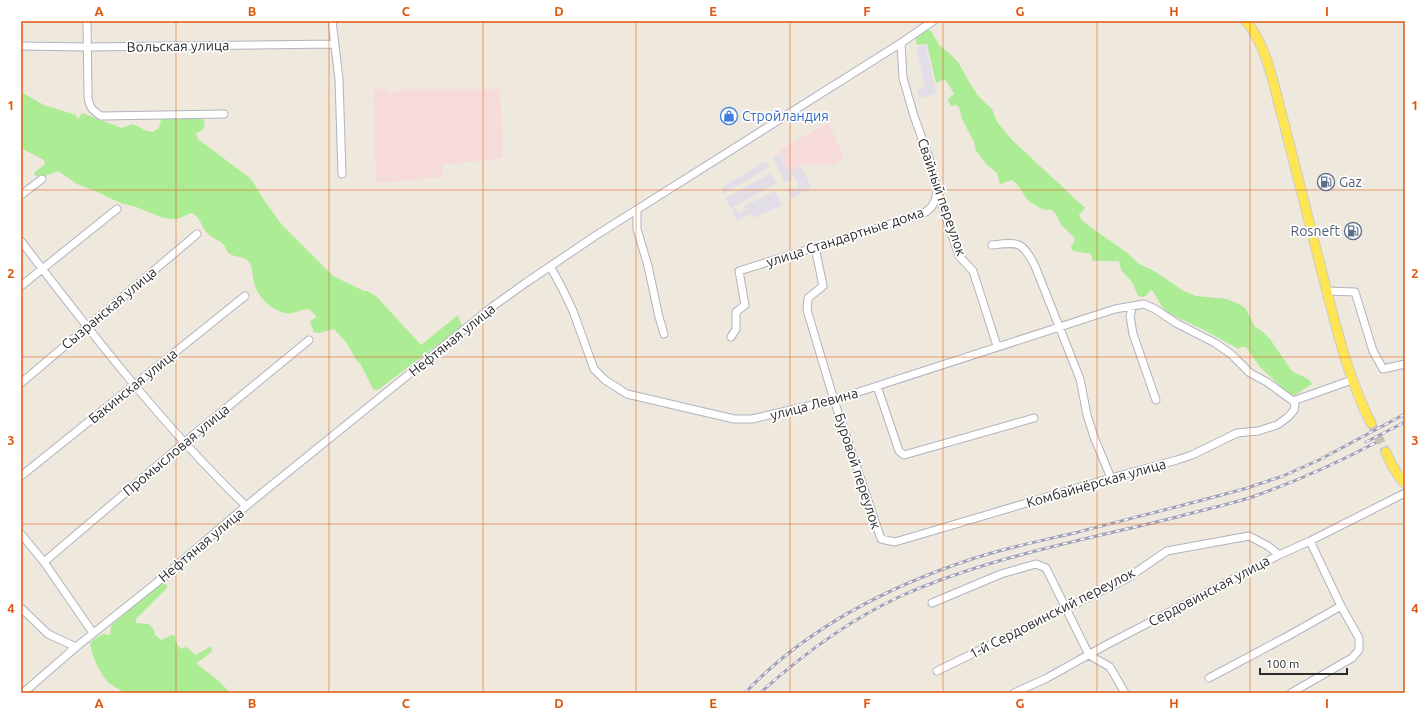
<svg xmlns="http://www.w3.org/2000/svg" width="1426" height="714" font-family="Ubuntu,sans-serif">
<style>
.industrial{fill:#e2dee7}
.medical{fill:#f7dbda}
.green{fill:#abec94}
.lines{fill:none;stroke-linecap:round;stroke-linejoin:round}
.major-tunnel{stroke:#c8c3ba;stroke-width:9;stroke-dasharray:9 4.5;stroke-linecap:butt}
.minor-casing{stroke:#b1b2c1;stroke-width:9}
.major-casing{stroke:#ccc;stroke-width:11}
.minor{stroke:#fff;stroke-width:7}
.major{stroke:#ffe553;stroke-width:9}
.rail-casing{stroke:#9fa1b9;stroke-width:3}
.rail{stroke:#fff;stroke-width:1.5;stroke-dasharray:4.5;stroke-linecap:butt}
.grid{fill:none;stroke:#df570e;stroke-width:1;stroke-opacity:0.55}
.labels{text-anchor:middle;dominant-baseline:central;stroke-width:3.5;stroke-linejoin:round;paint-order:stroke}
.street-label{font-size:14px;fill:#2c2c2c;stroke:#fff}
.shop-label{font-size:14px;fill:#366cbe;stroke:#fff;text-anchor:start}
.service-label{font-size:14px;fill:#4e5e75;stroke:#fff;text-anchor:start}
.neatline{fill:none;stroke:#df570e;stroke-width:1.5}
.grid-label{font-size:13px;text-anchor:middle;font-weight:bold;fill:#df570e}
</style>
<rect width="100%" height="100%" fill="#efe9dd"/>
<path class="industrial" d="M926,45L936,94L919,98L917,90L925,88L916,47Z
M780,154L789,171L801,166L812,188L792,198L788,189L793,187L794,189L799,186L794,175L791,177L792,179L785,183L773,157Z
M766,161L770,167L724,194L721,188Z
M771,173L776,183L731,208L725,198Z
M775,191L782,205L754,218L751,214L737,221L732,210L736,208L739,213L746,210L744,206Z"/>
<path class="medical" d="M373,89H387V92H402V89H500L503,158L442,165L443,177L376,183Z
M829,123L844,159L831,165H801L789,171L779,150Z"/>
<path class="green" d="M928,29L931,31L939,45L949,53L958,62L971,85L979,97L992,109L997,122L1012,140L1085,208L1079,215L1080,218L1085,223L1126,252L1139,264L1156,272L1182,290L1196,296L1227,299L1241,305L1246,309L1255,327L1262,331L1270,339L1291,370C1298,376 1308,376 1312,384L1295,395L1292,396L1288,393L1260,367L1246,347H1241L1239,349L1235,347L1202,329L1168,313L1162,307L1153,291L1150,290L1147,295L1143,297L1138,296L1132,282L1121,270L1119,261C1110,262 1103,260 1093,261L1091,254L1073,251L1071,247L1075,240C1073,234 1065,230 1061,224C1058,220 1057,214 1053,211C1048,208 1052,210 1047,210C1042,210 1035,205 1030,202C1023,196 1020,185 1012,180L1000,184L997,173L987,165L976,151L974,142L962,119L959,107L956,105L951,106L948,101L950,97L954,94L949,85L944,79L936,83L927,44L918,45L916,43V37Z
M21,92L44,105L76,115L78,119L82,113L122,128L133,124L147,131L152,132L159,128L161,120L163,119L195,116L204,120C206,128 202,130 196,134L198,139L251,179L264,200L282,225L333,276L364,291H367L376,296L421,345L458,315L462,326L378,390L373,389L361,365L355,358L346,342L334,329L319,333L314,332L310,322V321L317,317L309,309C300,309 294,315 285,313C271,310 257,297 254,282C252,276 253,267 249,262C244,256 239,258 232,255C226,253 227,248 223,244C219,240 212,238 208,234C201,227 200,216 191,213L177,219L163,218L136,207L120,203L98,192L77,184L58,171C51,174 41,179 34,175L35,172L45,164L44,160L21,148Z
M165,582L167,586L166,589L136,619V623L149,624L154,630L155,635L161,640L172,635L175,636V641L181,649L186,647L196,655L211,646L212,651L204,658L196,663L220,682L230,693H124C120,689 114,687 110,684C100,675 92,657 90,643L96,638L103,634L110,635L111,626L114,623L157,586L161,583Z"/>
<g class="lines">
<path class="major-tunnel" d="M1371,423L1386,452"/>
<g class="minor-casing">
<path id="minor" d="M87,21L88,96C89,107 92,110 101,116L224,114
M332,21L339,79L342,174
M901,43L903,78L914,116L929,158L937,190L959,256L973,271L997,346
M21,46L87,47L335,44
M21,195L42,179
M637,210V229L648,266L659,317L664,334
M21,241C91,333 163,426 246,506
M992,245C1019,242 1022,241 1035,266L1080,379L1087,415L1094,437L1111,478
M815,247L823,286L808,298L807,310L834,400L881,539L895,542L1111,478L1177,460L1192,455L1237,433L1258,431L1277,425L1288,417L1294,410L1295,404L1293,401
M550,266L562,288L573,311L594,369L605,380L627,394L734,419H752L834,400L1115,309L1144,304L1155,309L1176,323L1215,343L1231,354L1250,373L1267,382L1293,401
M21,286L117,209
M1327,291L1355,292L1373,351L1383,369L1405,364
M1133,306L1130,316L1133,334L1156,400
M731,337L736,329V312L745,305L739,271L922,214C932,209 935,203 937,192
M21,383L197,234
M877,386L899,451L904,455L1034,418
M1293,401L1352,380
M21,476L245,296
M21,534L44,562L93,633
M44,562L185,442L309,340
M932,603L1001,574L1036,564L1046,568L1089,655L1110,667L1125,693
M21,608L48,634L76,647
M937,671L1126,579L1167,551L1249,536L1268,546L1279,555
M1209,678L1288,636L1341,606
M23,693L76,647L155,584L246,506L492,307L527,282L595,236L901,43L933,21
M1014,693L1047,678L1106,645L1279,555L1310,541L1405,493
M1291,693L1352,658L1359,650V638L1341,606L1310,541"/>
</g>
<g class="major-casing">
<path id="major" d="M1246,21C1269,49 1274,89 1284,123C1298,178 1312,233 1326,288C1338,334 1349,380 1371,423
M1386,452C1391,463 1396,475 1405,483"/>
</g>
<use href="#minor" class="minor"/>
<use href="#major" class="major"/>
<g class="rail-casing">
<path id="rail" d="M1366,442L1405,422
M745,693C805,629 889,586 972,559C1005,548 1040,541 1074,533C1132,518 1190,504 1247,488L1283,476L1319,460L1405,414
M760,693C802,655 849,620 901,596C989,557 1084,540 1177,517C1202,510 1227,505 1252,497C1295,482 1335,464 1375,443"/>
</g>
<use href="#rail" class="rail"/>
</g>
<path class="grid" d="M176,21V693M329,21V693M483,21V693M636,21V693M790,21V693M943,21V693M1097,21V693M1250,21V693M21,190H1405M21,357H1405M21,524H1405"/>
<defs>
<g id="shop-ring" transform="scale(0.9)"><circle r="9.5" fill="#fff" stroke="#3f7fe0" stroke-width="1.5"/><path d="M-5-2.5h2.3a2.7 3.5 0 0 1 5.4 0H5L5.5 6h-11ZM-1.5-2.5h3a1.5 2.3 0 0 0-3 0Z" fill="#3f7fe0"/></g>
<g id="fuel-ring" transform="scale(0.9)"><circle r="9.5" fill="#fff" stroke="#5c6f8a" stroke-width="1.5"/><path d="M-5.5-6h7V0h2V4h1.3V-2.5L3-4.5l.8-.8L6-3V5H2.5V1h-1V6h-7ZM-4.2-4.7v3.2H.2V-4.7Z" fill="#5c6f8a"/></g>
</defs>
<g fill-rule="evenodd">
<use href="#shop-ring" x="729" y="116"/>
<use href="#fuel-ring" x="1326" y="182"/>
<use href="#fuel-ring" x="1353" y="231"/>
</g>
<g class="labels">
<g class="street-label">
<text transform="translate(178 46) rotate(-1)">Вольская улица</text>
<text transform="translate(942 197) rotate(71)">Свайный переулок</text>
<text transform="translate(845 237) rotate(-18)">улица Стандартные дома</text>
<text transform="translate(109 308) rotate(-40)">Сызранская улица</text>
<text transform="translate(452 340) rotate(-39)">Нефтяная улица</text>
<text transform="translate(133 386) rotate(-39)">Бакинская улица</text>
<text transform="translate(814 404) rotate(-15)">улица Левина</text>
<text transform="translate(176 450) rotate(-40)">Промысловая улица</text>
<text transform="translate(858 471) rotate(72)">Буровой переулок</text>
<text transform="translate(1096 483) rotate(-16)">Комбайнёрская улица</text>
<text transform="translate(201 545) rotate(-40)">Нефтяная улица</text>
<text transform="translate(1209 591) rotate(-28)">Сердовинская улица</text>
<text transform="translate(1052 613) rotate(-27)">1-й Сердовинский переулок</text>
</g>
<g class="shop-label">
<text x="742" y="116">Стройландия</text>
</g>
<g class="service-label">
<text x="1339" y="182">Gaz</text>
<text x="1340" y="231" text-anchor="end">Rosneft</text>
</g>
</g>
<rect width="1426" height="714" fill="none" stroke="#ffffff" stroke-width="44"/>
<path d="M1260 668v6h87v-6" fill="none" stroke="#2c2c2c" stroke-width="2"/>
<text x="1266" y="668" font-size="12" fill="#2c2c2c" stroke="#ffffff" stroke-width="3" paint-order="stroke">100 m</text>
<rect x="22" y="22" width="1382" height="670" class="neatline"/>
<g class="grid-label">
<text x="99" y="16">A</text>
<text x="252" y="16">B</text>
<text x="406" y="16">C</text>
<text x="559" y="16">D</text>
<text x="713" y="16">E</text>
<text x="867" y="16">F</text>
<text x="1020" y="16">G</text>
<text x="1174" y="16">H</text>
<text x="1327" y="16">I</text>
<text x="11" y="110">1</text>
<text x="1415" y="110">1</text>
<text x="11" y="278">2</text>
<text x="1415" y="278">2</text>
<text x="11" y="445">3</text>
<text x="1415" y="445">3</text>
<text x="11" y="613">4</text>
<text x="1415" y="613">4</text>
<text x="99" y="708">A</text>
<text x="252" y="708">B</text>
<text x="406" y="708">C</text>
<text x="559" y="708">D</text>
<text x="713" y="708">E</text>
<text x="867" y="708">F</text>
<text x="1020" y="708">G</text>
<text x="1174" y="708">H</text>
<text x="1327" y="708">I</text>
</g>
</svg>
